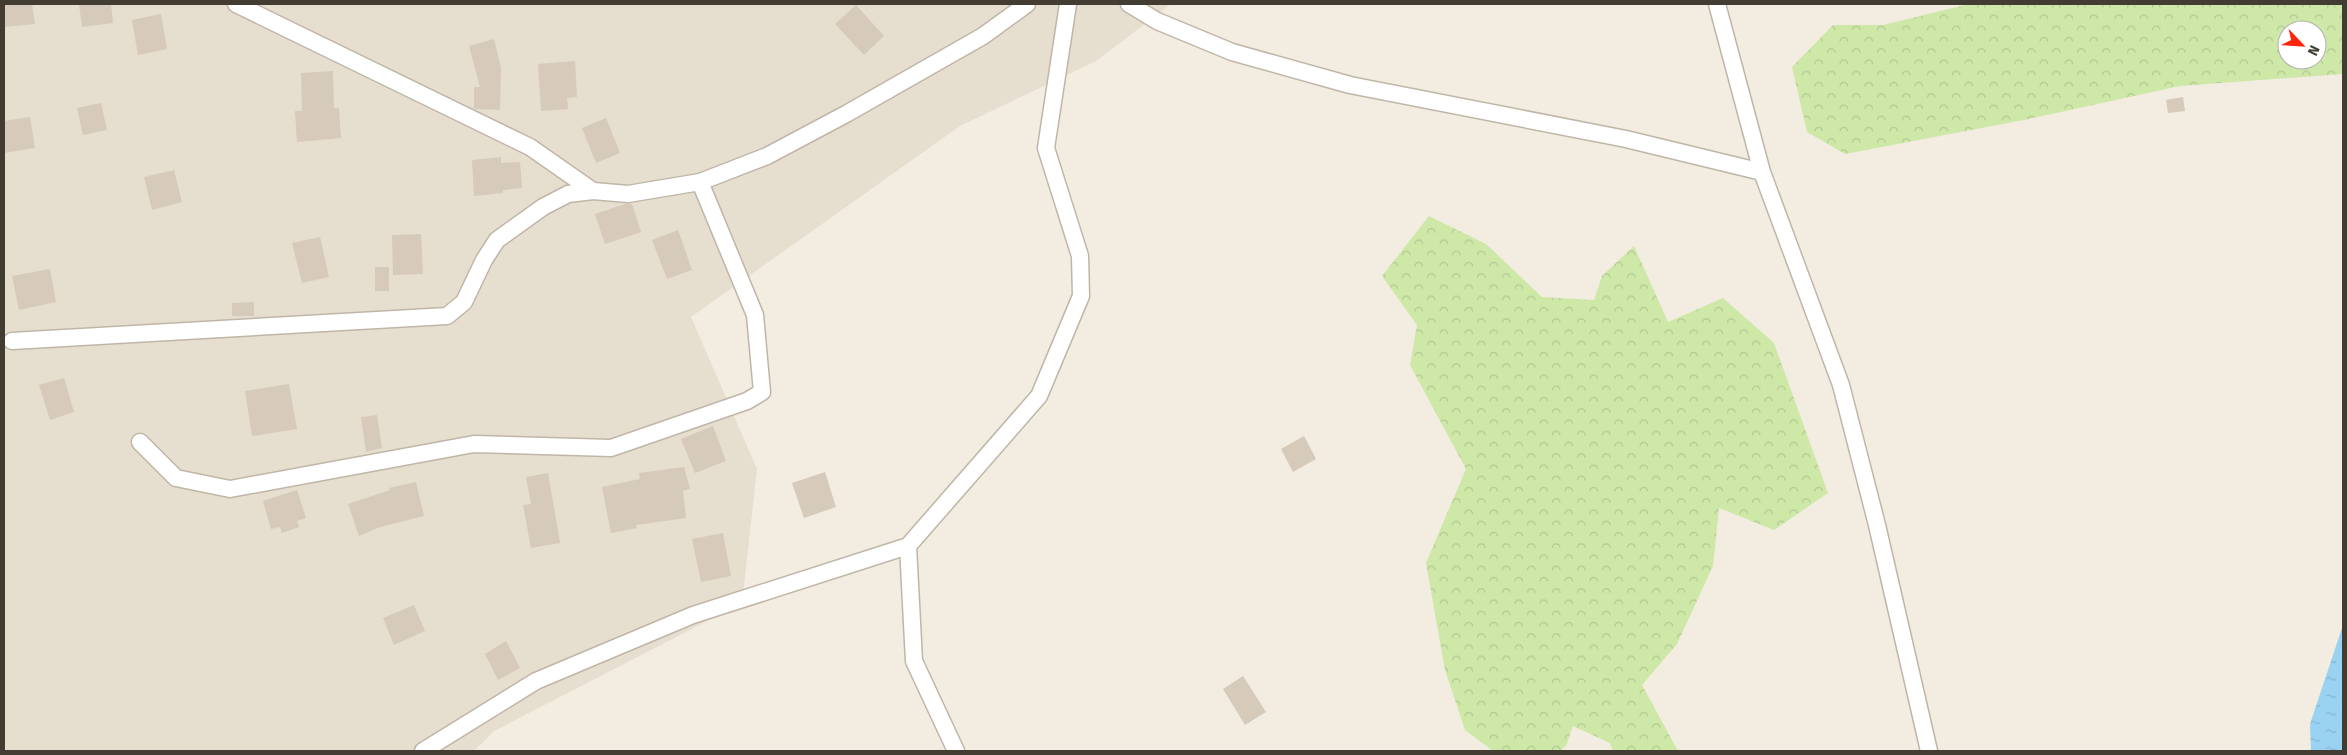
<svg xmlns="http://www.w3.org/2000/svg" width="2347" height="755" font-family="'Fira Sans',sans-serif">
<style>
.residential{fill:#e6decf}
.forest{fill:url(#forest-crowns);fill-rule:evenodd}
.water{fill:url(#water-ripples)}
.building{fill:#d6caba}
.lines{fill:none;stroke-linecap:round;stroke-linejoin:round}
.minor-casing{stroke:#c0b6a7;stroke-width:19}
.minor{stroke:#fff;stroke-width:16}
</style>
<defs>
<pattern id="forest-crowns" width="20" height="18" patternUnits="userSpaceOnUse" patternTransform="scale(1.25)"><rect width="20" height="18" fill="#cee8a8"/><path d="M2 6a3 3 0 1 1 6 0M12 15a3 3 0 1 1 6 0" fill="none" stroke="#b2c891"/></pattern>
<pattern id="water-ripples" width="26" height="14" patternUnits="userSpaceOnUse" patternTransform="scale(1.25)"><rect width="26" height="14" fill="#9ad2f2"/><path d="M2 4q2-2 4 0t4 0M15 11q2-2 4 0t4 0" fill="none" stroke="#86b5d0"/></pattern>
</defs>
<rect width="100%" height="100%" fill="#f2ece1"/>
<path class="residential" d="M4,4H1171L1096,61L960,126L691,317L757,469L742,603L494,731L474,751H4Z"/>
<path class="forest" d="M1969,4H2343V74L2180,86L2029,119L1845,154L1807,132L1792,67L1833,25H1883ZM2287,30H2317V60H2287Z
M1429,216L1486,244L1542,297L1594,300L1602,276L1634,246L1668,322L1723,298L1774,343L1828,493L1774,530L1719,508L1713,566L1677,644L1642,685L1678,751H1613L1610,743L1573,726L1566,746L1560,751H1493L1465,730L1445,670L1426,563L1466,469L1410,365L1417,325L1382,276Z"/>
<path class="water" d="M2343,625V751H2311L2310,724Z"/>
<path class="building" d="M4,4H32L35,24L4,27Z
M79,4H111L113,23L82,27Z
M856,5L884,36L864,55L835,24Z
M161,14L167,49L138,55L132,20Z
M494,39L501,68L500,110L475,109L474,108V87H480L469,46Z
M575,61L577,97L567,98L568,109L541,111L538,64Z
M333,71L334,108H339L341,138L297,142L295,111H302L301,73Z
M2183,97L2185,111L2168,113L2166,100Z
M101,103L107,130L83,135L77,108Z
M30,117L35,148L4,153V121Z
M606,118L620,153L596,163L582,128Z
M501,157V163L520,162L522,188L503,190V193L474,196L472,160Z
M174,170L182,202L152,210L144,177Z
M625,204H632L641,232L605,244L595,214Z
M678,230L692,270L667,279L652,240Z
M421,234L423,274L393,275L392,235Z
M320,237L329,277L302,283L292,243Z
M375,267H389V291H375Z
M50,269L56,302L19,310L12,276Z
M254,302V316H232V303Z
M64,378L74,412L50,420L39,385Z
M289,384L297,429L252,436L245,391Z
M377,415L382,448L366,452L361,417Z
M713,426L726,461L695,473L681,439Z
M1304,436L1316,459L1293,472L1281,449Z
M684,467L690,489L683,491L686,518L636,525L637,528L611,533L602,487L640,479L639,473Z
M825,472L836,507L804,518L792,483Z
M548,473L560,543L531,548L523,505L531,504L526,477Z
M416,482L424,516L380,527L359,536L348,504L390,490L389,488Z
M297,490L306,518L297,521L299,527L282,533L280,527L271,529L263,501Z
M723,533L731,576L701,582L692,539Z
M414,605L425,631L394,645L383,618Z
M506,641L520,668L498,680L485,654Z
M1243,676L1266,712L1245,725L1223,689Z"/>
<g class="lines">
<g class="minor-casing">
<path id="minor" d="M236,4L530,147L593,191
M1129,4L1157,21L1232,52L1350,85L1626,139L1762,172
M1717,4L1762,172L1841,385L1877,525L1929,751
M12,341L447,316L464,302L484,260L497,240L543,207L568,194L593,191L628,194L700,182L767,156L846,114L983,36L1027,4
M140,442L176,478L230,489L474,444L611,448L747,401L762,392L755,315L700,182
M908,546L914,661L956,751
M423,751L536,681L693,615L908,546L1039,396L1081,296L1080,256L1046,148L1068,4"/>
</g>
<use href="#minor" class="minor"/>
</g>
<rect width="2347" height="755" fill="none" stroke="#433c32" stroke-width="10"/>
<g transform="translate(2302 45) rotate(115)"><circle r="24" fill="#ffffff" stroke="#b4b1ad"/>
<path d="M0-4L9 19L0 12L-9 19Z" fill="#ff240b"/>
<text y="-8" font-size="14" font-weight="bold" text-anchor="middle" fill="#433c32">N</text>
</g>
</svg>
